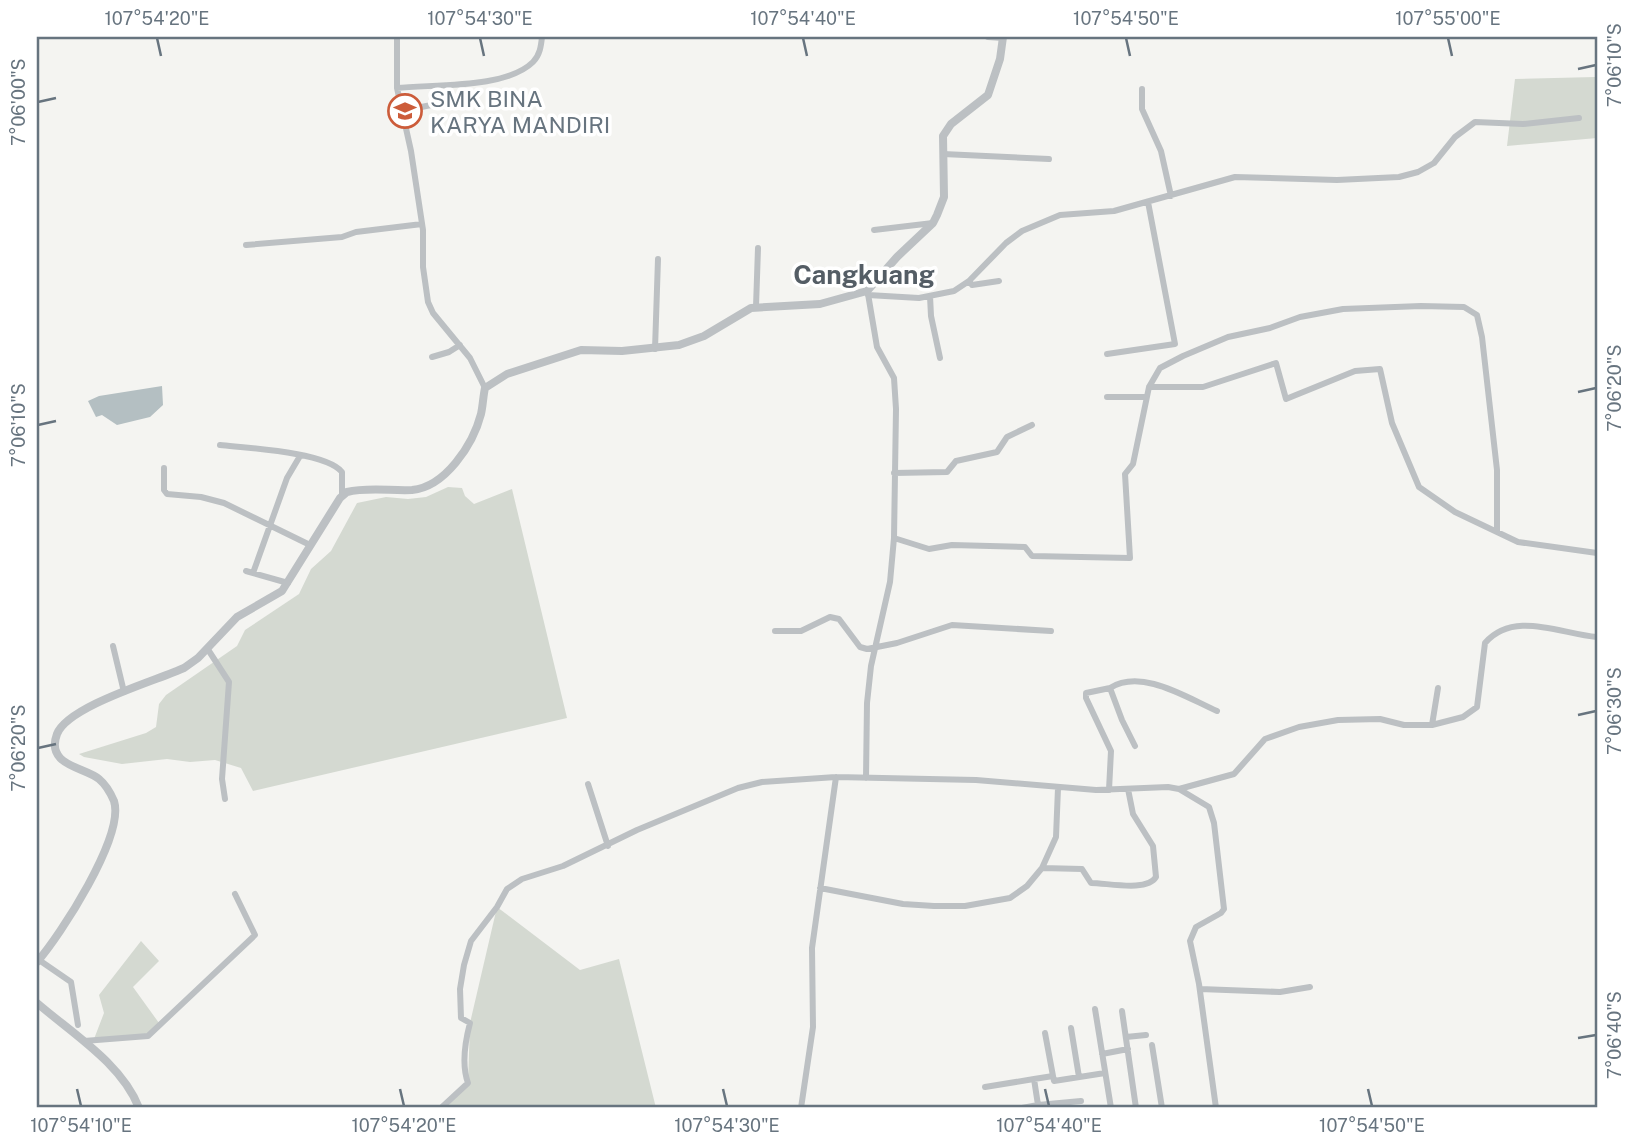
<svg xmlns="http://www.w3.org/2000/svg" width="1634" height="1145" font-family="'Public Sans',sans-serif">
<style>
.green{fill:#d4d9d1}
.water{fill:#b4bfc2}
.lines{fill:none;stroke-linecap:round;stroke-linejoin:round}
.minor{stroke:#bcc0c3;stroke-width:6}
.tertiary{stroke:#bcc0c3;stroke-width:8}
.ticks{fill:none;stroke:#67747f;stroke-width:2.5}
.labels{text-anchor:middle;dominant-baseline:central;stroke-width:7;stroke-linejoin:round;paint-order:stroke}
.poi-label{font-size:23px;fill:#67747f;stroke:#fff;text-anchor:start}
.quarter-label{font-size:26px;font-weight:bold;fill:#545d65;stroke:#fff}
.neatline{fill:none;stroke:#67747f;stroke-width:2.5}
.ticks-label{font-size:18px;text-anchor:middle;fill:#67747f}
</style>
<rect width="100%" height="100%" fill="#f4f4f1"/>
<path class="green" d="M1595,77L1597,86V138L1507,146L1515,79Z
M448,487L462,488L465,496L474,504L512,489L567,718L253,791L241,768L215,760L190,762L167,759L122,764L84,757L79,754L146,733L156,727L159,704L166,695L237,646L245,630L299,594L311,569L331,551L357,503L386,497L408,499L426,497Z
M497,907L580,970L619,959L656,1108H444L468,1083L470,1023Z
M141,941L159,961L133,987L159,1023L148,1034L94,1039L104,1013L99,995Z"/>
<path class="water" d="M162,386L163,405L150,417L117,425L102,415L96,417L88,401L99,396Z"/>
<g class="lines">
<path class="minor" d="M397,37V88L411,151L423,230V267L428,302L433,313L470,358L485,388
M988,37L1003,38
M397,88C433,84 506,89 533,62C540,55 541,46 542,37
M1142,89V109L1161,151L1171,196
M402,111L470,97
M943,154L1049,159
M874,230L933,223
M246,245L342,237L356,232L422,224
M969,281L972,285L999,281
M868,295L919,298L954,291L969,281L1006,243L1022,231L1060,215L1114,211L1235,177L1337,180L1399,177L1418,172L1434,163L1455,137L1475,122L1523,124L1579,118
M930,296L931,316L940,358
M756,307L758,248
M655,349L658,259
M1107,354L1175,344L1148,202
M432,357L449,352L460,345
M1149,387H1203L1276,363L1286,399L1355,371L1380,369L1392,423L1419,487L1455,512L1518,542L1597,553
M1107,397H1146
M220,445C247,448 326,452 342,472V495
M164,468V490L167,494L201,497L224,503L310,545
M894,473L947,472L956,461L997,452L1007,437L1032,425
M894,538L929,549L952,545L1025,547L1032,556L1130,558L1125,474L1133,464L1149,387L1160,368L1183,356L1228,337L1270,328L1300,317L1343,309L1421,306L1464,307L1477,315L1482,337L1497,470V531
M246,571L288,583
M253,573L287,478L300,456
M775,631H801L830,617L839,619L860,647L867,649L897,643L952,625L1051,631
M113,646L124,692
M207,648L229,682L222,779L225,799
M1110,688C1142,668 1187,698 1217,711
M1432,725L1438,688
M866,778L867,703L871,666L890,582L894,538L896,409L894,378L877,347L868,294
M588,784L608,846
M1179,789L1234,774L1265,739L1299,727L1338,720L1380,719L1404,725H1432L1463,717L1477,707L1485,643C1514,610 1560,634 1597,637
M1109,790L1111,751L1086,698V693L1110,688L1122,720L1135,746
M1042,868L1082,869L1091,883C1108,883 1147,892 1156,877L1153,846L1133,814L1128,789
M820,888L903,904L934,906H965L1010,898L1027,886L1042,868L1056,837L1058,788
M39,960L71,982L78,1025
M1200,989L1280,992L1310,987
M1095,1009L1111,1108
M1122,1011L1136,1108
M1071,1028L1079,1077
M1045,1033L1053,1076
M1126,1037L1146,1035
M84,1041L148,1036L253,937L255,935L235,894
M1152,1045L1162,1108
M1102,1054L1128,1049
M1034,1079L1053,1076L1054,1081L1105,1073
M985,1087L1034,1079L1038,1105L1022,1108
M1038,1105L1081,1101
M441,1108L468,1083C461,1064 465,1042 470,1023L461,1018L460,989L464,965L471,941L497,907L507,889L522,879L563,866L637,830L738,788L762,782L836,777L976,780L1096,790L1168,787L1179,789L1209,807L1214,823L1224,909L1221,913L1196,927L1190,941L1199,984L1216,1108
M801,1108L813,1027L812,948L836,777"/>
<path class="tertiary" d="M37,962C60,936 125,836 114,801C111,794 105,784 99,779C85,767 45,766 57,734C68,706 155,681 184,668L198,658L237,617L282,591L340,498L347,492C367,487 391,491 412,490C445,487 473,445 481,414C483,405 483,397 485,388L507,374L581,350L622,351L679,345L704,336L751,308L820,304L867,291L897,257L933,223L937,215L944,197L943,136L951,124L988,95L1000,59L1003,37
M37,1003C73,1034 122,1064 139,1108"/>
</g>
<path class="ticks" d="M157,38L161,56M480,38L484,56M803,38L807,56M1126,38L1130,56M1448,38L1452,56M1578,69L1596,65M38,102L56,98M1578,392L1596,388M38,425L56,421M1578,715L1596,711M38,748L56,744M1578,1038L1596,1035M77,1089L81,1106M400,1089L404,1106M723,1089L727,1106M1045,1089L1049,1106M1368,1089L1372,1106"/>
<defs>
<g id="school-ring" transform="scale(1.75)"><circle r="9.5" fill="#fff" stroke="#cc5c3a" stroke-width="1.5"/><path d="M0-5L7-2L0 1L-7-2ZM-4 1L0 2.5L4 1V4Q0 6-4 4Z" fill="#cc5c3a"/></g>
</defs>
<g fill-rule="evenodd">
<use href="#school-ring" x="405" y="111"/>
</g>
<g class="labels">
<g class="poi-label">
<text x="430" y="98">SMK BINA<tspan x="430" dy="26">KARYA MANDIRI</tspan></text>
</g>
<g class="quarter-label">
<text x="864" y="274">Cangkuang</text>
</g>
</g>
<rect width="1634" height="1145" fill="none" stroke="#ffffff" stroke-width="77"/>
<rect x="38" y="38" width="1558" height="1068" class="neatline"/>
<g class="ticks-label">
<text x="157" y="25">107°54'20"E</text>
<text x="480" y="25">107°54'30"E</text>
<text x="803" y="25">107°54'40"E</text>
<text x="1126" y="25">107°54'50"E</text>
<text x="1448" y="25">107°55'00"E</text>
<text transform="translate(1615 65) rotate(-90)" y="6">7°06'10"S</text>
<text transform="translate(19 102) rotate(-90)" y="6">7°06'00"S</text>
<text transform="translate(1615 388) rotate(-90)" y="6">7°06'20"S</text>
<text transform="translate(19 425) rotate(-90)" y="6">7°06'10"S</text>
<text transform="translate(1615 711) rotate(-90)" y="6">7°06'30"S</text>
<text transform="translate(19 748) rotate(-90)" y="6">7°06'20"S</text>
<text transform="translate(1615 1035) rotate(-90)" y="6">7°06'40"S</text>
<text x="81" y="1132">107°54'10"E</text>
<text x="404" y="1132">107°54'20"E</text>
<text x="727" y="1132">107°54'30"E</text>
<text x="1049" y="1132">107°54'40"E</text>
<text x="1372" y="1132">107°54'50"E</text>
</g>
</svg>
